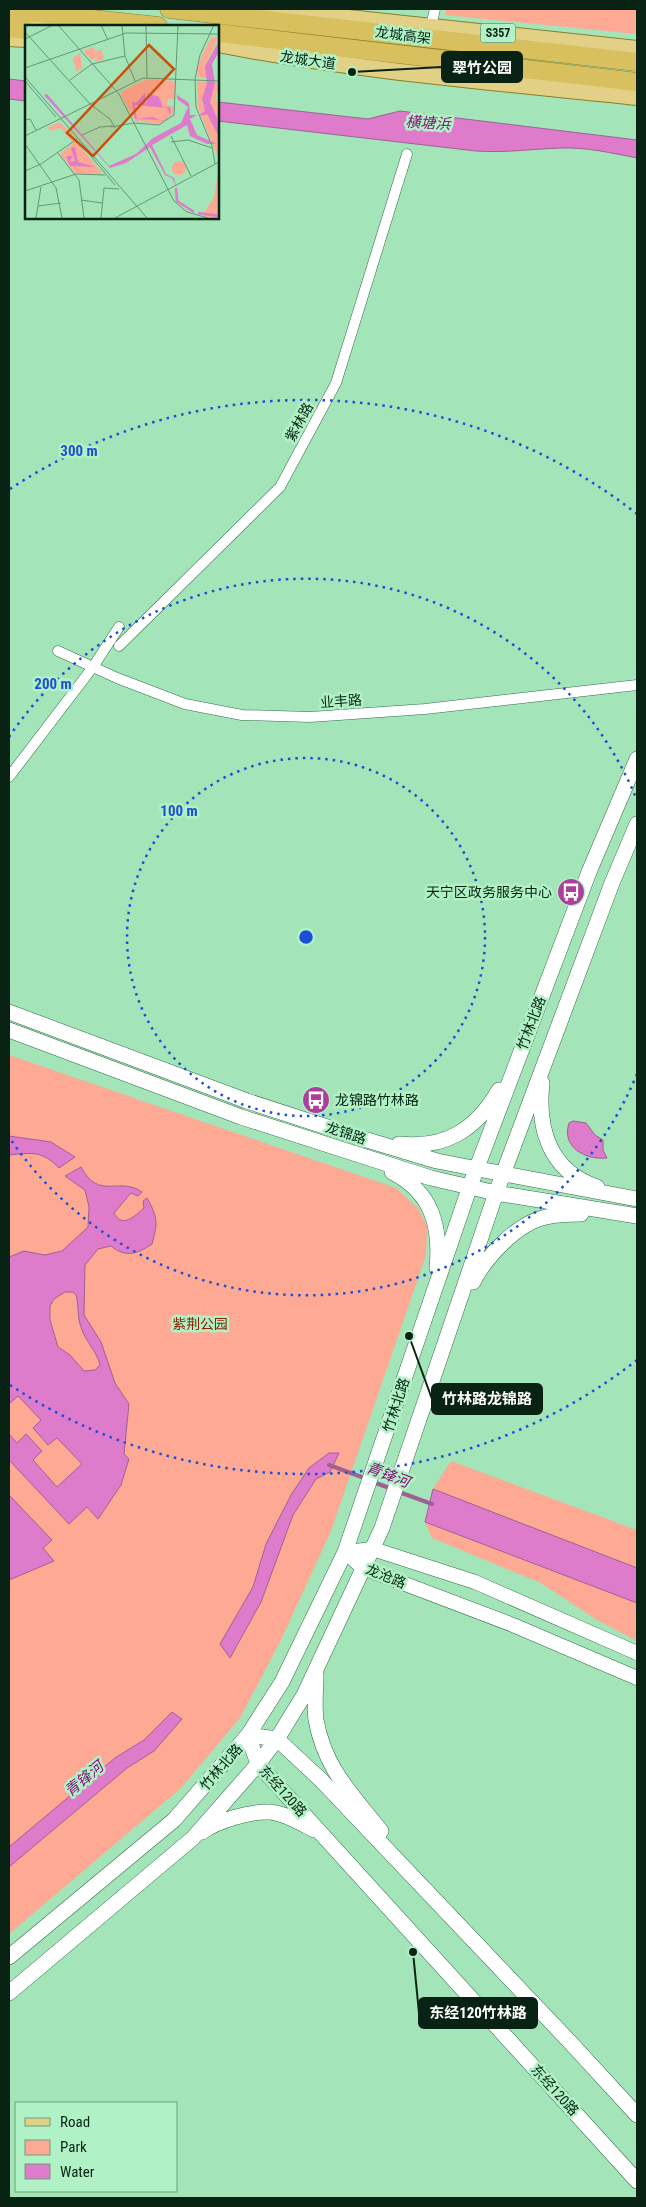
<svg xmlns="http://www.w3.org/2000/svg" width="646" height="2207" font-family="'Roboto Condensed','Noto Sans SC',sans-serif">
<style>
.green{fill:#fea994}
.water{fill:#de7ccb;stroke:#9e6194;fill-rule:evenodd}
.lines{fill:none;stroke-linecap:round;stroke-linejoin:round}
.stream{stroke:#9e6194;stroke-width:4}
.minor-casing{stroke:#306f49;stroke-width:11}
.tertiary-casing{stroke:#306f49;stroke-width:15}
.secondary-casing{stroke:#306f49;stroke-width:16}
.primary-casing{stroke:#897f2a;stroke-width:18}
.trunk-casing{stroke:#897f2a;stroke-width:19}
.minor{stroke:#fff;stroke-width:10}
.tertiary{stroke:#fff;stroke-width:14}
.secondary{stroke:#fff;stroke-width:15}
.primary{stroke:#e2d087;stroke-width:16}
.trunk{stroke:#d8c05f;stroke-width:18}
.ring{fill:none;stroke:#1d4ed8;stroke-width:2.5;stroke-dasharray:2.5 5}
.labels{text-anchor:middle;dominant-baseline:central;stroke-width:5;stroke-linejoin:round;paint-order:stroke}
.shield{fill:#b0f1c5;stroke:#3a6148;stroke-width:1}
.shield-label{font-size:12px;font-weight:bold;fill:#082313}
.street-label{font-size:14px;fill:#082313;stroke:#b0f1c5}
.poi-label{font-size:14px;fill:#082313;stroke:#b0f1c5;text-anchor:end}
.park-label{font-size:14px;fill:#8f2304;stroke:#b0f1c5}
.water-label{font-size:15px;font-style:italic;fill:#8a117b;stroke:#b0f1c5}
.inset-river{fill:none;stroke:#de7ccb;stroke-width:2.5}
.inset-road{fill:none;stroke:#659776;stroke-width:1}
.view{fill:#c6510d;fill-opacity:0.15;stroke:#c6510d;stroke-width:2.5}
.inset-edge{fill:none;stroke:#082313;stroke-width:2.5}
.centre{fill:#1d4ed8;stroke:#b0f1c5;stroke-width:2.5}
.ring-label{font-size:15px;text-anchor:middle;font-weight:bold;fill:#1d4ed8;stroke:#b0f1c5;stroke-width:5;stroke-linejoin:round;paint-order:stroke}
.leader{fill:none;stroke:#082313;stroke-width:2}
.callout-dot{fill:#082313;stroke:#b0f1c5;stroke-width:2}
.callout{fill:#082313;stroke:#082313;stroke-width:2}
.callout-label{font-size:15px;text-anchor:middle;font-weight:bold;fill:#fff}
</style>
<rect width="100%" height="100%" fill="#a3e4b8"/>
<path class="green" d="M446,9H637V34L445,15Z
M9,1055L396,1188L418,1208L427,1226L426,1255L331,1531L280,1642L240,1718L181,1788L9,1934Z
M451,1461L637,1530V1641L597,1620L541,1583L432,1538L425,1522L433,1489Z"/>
<path class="water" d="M9,79L26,81V101L9,99Z
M218,102L368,119L400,111L637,140V158C612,153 586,147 561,148C531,149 507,153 476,151L218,121Z
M573,1121L586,1123L595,1135L603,1140V1150L607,1158C586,1160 561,1148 569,1123Z
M9,1136L51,1142L75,1157L59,1168C42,1150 31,1153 9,1155Z
M81,1167C99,1201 119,1176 142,1192L138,1196L131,1193L114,1213C122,1229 135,1216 144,1208L143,1201L147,1198C158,1218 158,1222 152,1244C137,1254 126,1258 111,1246L98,1249L85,1265L84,1315L101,1342L115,1383L129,1404L124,1454L129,1459L121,1485L98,1519L87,1507L69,1524L9,1460V1434L17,1443L26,1434L42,1451L33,1460L57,1487L82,1464L57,1438L48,1445L33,1428L41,1420L18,1396L10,1403L9,1401V1257L24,1251L45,1255L62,1251L88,1227L89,1207L85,1190L65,1176ZM65,1292H73L76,1295C79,1305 77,1317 81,1327C85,1341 97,1351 100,1365L95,1370L84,1371L70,1355L58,1347L50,1320V1306L54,1299Z
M329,1453H339L330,1472L316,1479L293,1515L261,1602L230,1658L220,1644L253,1587L266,1544L291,1495L309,1468Z
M433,1489L637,1568V1603L425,1522Z
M9,1495L52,1540L43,1548L54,1561L9,1580Z
M172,1712L182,1719L154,1751L127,1768L9,1867V1847L115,1758L144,1740Z"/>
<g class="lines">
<path class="stream" d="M329,1465L367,1479
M373,1482L392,1489
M399,1492L432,1504"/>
<g class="minor-casing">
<path id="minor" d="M431,26L435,9
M119,646L280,487L336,383L407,154
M58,651L117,678L185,704L242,715L310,717L425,709L637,685
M9,777L93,667L119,627"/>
</g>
<g class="tertiary-casing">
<path id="tertiary" d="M345,1552L363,1568L513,1625L637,1678
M345,1552L373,1549L475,1582L637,1653"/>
</g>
<g class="secondary-casing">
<path id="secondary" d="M9,1012L247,1101L367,1140L437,1161L473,1168L637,1199
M9,1030L241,1117L431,1178L496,1193L637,1216
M542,1083C537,1128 549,1171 597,1187
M399,1144C445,1149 476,1130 499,1090
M392,1172C432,1192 441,1226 437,1268
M473,1282C486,1257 517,1223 546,1217C558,1214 570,1214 581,1214
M316,1674C316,1688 314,1705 316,1720C325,1769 351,1793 381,1831
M248,1735L258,1764L637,2181
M248,1735L277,1739L321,1780L569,2041L637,2115
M202,1832C216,1821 251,1811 270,1812C284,1813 301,1823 314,1830
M9,1957L174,1820L248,1735L282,1682L345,1552L470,1186L589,872L637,759
M9,1993L193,1838L258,1764L277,1739L304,1695L382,1528L496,1193L612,883L637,824"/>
</g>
<g class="primary-casing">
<path id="primary" d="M264,9L637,49
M9,19L49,23
M9,38L26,39
M218,44C356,71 497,82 637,97"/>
</g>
<g class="trunk-casing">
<path id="trunk" d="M169,9L637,62
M9,10L158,26
M9,28L26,30
M218,33L637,82"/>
</g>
<use href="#minor" class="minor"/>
<use href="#tertiary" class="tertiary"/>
<use href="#secondary" class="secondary"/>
<use href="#primary" class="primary"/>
<use href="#trunk" class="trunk"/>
</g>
<g class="ring">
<circle cx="306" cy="937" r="179"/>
<path d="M637 1074A358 358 0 0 1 9 1137M9 737A358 358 0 0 1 637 800"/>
<path d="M637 1360A537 537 0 0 1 10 1385M10 489A537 537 0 0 1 637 514"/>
</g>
<defs>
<g id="bus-disc" transform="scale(1.4375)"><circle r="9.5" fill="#ae3e9c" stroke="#b0f1c5"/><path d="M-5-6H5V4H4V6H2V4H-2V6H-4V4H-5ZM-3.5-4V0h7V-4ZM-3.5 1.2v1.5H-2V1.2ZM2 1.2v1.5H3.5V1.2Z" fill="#fff"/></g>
</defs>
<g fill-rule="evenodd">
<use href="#bus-disc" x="571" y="892"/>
<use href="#bus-disc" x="316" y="1100"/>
</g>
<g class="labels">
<rect class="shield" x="480.5" y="23.5" width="35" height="19" rx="4"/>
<g class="shield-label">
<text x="498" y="33">S357</text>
</g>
<g class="street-label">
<text transform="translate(403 35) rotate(7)">龙城高架</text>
<text transform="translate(308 60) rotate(8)">龙城大道</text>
<text transform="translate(299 422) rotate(-61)">紫林路</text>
<text transform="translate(341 701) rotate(-4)">业丰路</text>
<text transform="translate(531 1023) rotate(-69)">竹林北路</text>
<text transform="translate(346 1133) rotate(18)">龙锦路</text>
<text transform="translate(396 1405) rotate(-72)">竹林北路</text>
<text transform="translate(386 1576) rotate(22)">龙沧路</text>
<text transform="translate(221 1767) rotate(-49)">竹林北路</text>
<text transform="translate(283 1791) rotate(48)">东经120路</text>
<text transform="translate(555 2090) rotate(48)">东经120路</text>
</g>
<g class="poi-label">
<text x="552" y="892">天宁区政务服务中心</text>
<text x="335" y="1100" text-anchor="start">龙锦路竹林路</text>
</g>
<g class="park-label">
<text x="200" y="1324">紫荆公园</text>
</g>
<g class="water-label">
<text transform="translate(428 123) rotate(3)">横塘浜</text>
<text transform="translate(388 1475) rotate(21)">青锋河</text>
<text transform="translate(84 1779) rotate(-40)">青锋河</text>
</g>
</g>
<g transform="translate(25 25)">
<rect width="194" height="194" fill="#a3e4b8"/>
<path d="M194,12L180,40L182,53L173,52L172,44L178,28L186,13ZM69,22L70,27L76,24L79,34L70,37L72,31L67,35L58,26ZM55,28L57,44L51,46L48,33ZM122,54L150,56V74H143L142,80L149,82L148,89L135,99L110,96L96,70L97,66ZM172,57H182L177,77L194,112V135L173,83ZM188,58H194L191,71L194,103L185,78ZM35,97L51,114L47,117L36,103L25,106L23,102ZM51,116L77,148V149L50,148L35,129ZM147 143a7 7 0 1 1 14 0a7 7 0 1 1-14 0ZM194,141V193H189L177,191L189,172Z" fill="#fea994"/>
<path d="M194,16V27L187,39L190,58L185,77L192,93L194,112L182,89L176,91L175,89L180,86L177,74L182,58L180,41ZM120,68L121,79L123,68L134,72L138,83L145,82L146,89L141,95L110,94L107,77L111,78ZM110,80L142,83L146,90L138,96L128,92L112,94ZM22,69L84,141L111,129L128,113L156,98L163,82L152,74V70L164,78L165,90H172L165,94L172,110L192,119H182L165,111L162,100L127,120L141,149L149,153L151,161L147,153L140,150L125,122L101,138L85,143L19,70ZM50,122L53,137L70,142L45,141L41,131H48L44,137L50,136L46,123Z" fill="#de7ccb" fill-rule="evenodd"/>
<path class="inset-river" d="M151,163L152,176L169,187M173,188L194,191"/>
<path class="inset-road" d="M33,0L94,69L149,176L162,187L183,193M76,0L83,15M97,0L100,31L110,56M121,0L122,53M189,0L175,30L170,54L171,82L187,121L190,139M0,7L65,79L85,94L90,103M0,14L28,0M0,43L101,8L194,9M0,52L122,193M45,55L67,39L100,31M0,56L31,92M0,95L5,94L11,105M86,102L109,98L134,100L149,90L153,0M57,110L75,102L87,101M0,111L118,53L194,56M146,111L166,151M146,117L163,115L187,123M0,119L31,163L37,193M59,123L90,160M33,128L54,155L59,193M0,146L16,139L52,114M0,166L51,149L80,150M56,175L77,178M13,181L36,178M11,193L16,162M76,193L79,163L94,164M90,193L194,137"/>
<path class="view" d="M124,20L149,44L68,131L42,108Z"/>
<rect width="194" height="194" class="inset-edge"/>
</g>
<circle cx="306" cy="937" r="8" class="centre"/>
<g class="ring-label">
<text x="79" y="456">300 m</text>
<text x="53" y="689">200 m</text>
<text x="179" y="816">100 m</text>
</g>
<path class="leader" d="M352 72L442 67M409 1336L432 1399M413 1952L419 2013"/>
<g class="callout-dot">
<circle cx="352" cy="72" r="5"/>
<circle cx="409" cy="1336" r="5"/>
<circle cx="413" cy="1952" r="5"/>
</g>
<g class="callout">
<rect x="442" y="52" width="80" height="30" rx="5"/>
<rect x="432" y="1384" width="110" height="30" rx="5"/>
<rect x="419" y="1998" width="118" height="30" rx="5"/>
</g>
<g class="callout-label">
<text x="482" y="73">翠竹公园</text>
<text x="487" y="1404">竹林路龙锦路</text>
<text x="478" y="2018">东经120竹林路</text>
</g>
<rect width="646" height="2207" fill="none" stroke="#082313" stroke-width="20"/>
<rect x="15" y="2102" width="162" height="90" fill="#b0f1c5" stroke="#6d9f7e"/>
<rect x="25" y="2118" width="25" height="8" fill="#e2d087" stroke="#6d9f7e"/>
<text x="60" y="2127" font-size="15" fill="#082313">Road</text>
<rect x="25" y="2140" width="25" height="15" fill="#fea994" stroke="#6d9f7e"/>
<text x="60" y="2152" font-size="15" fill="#082313">Park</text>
<rect x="25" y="2164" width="25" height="15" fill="#de7ccb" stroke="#6d9f7e"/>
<text x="60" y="2177" font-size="15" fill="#082313">Water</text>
</svg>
